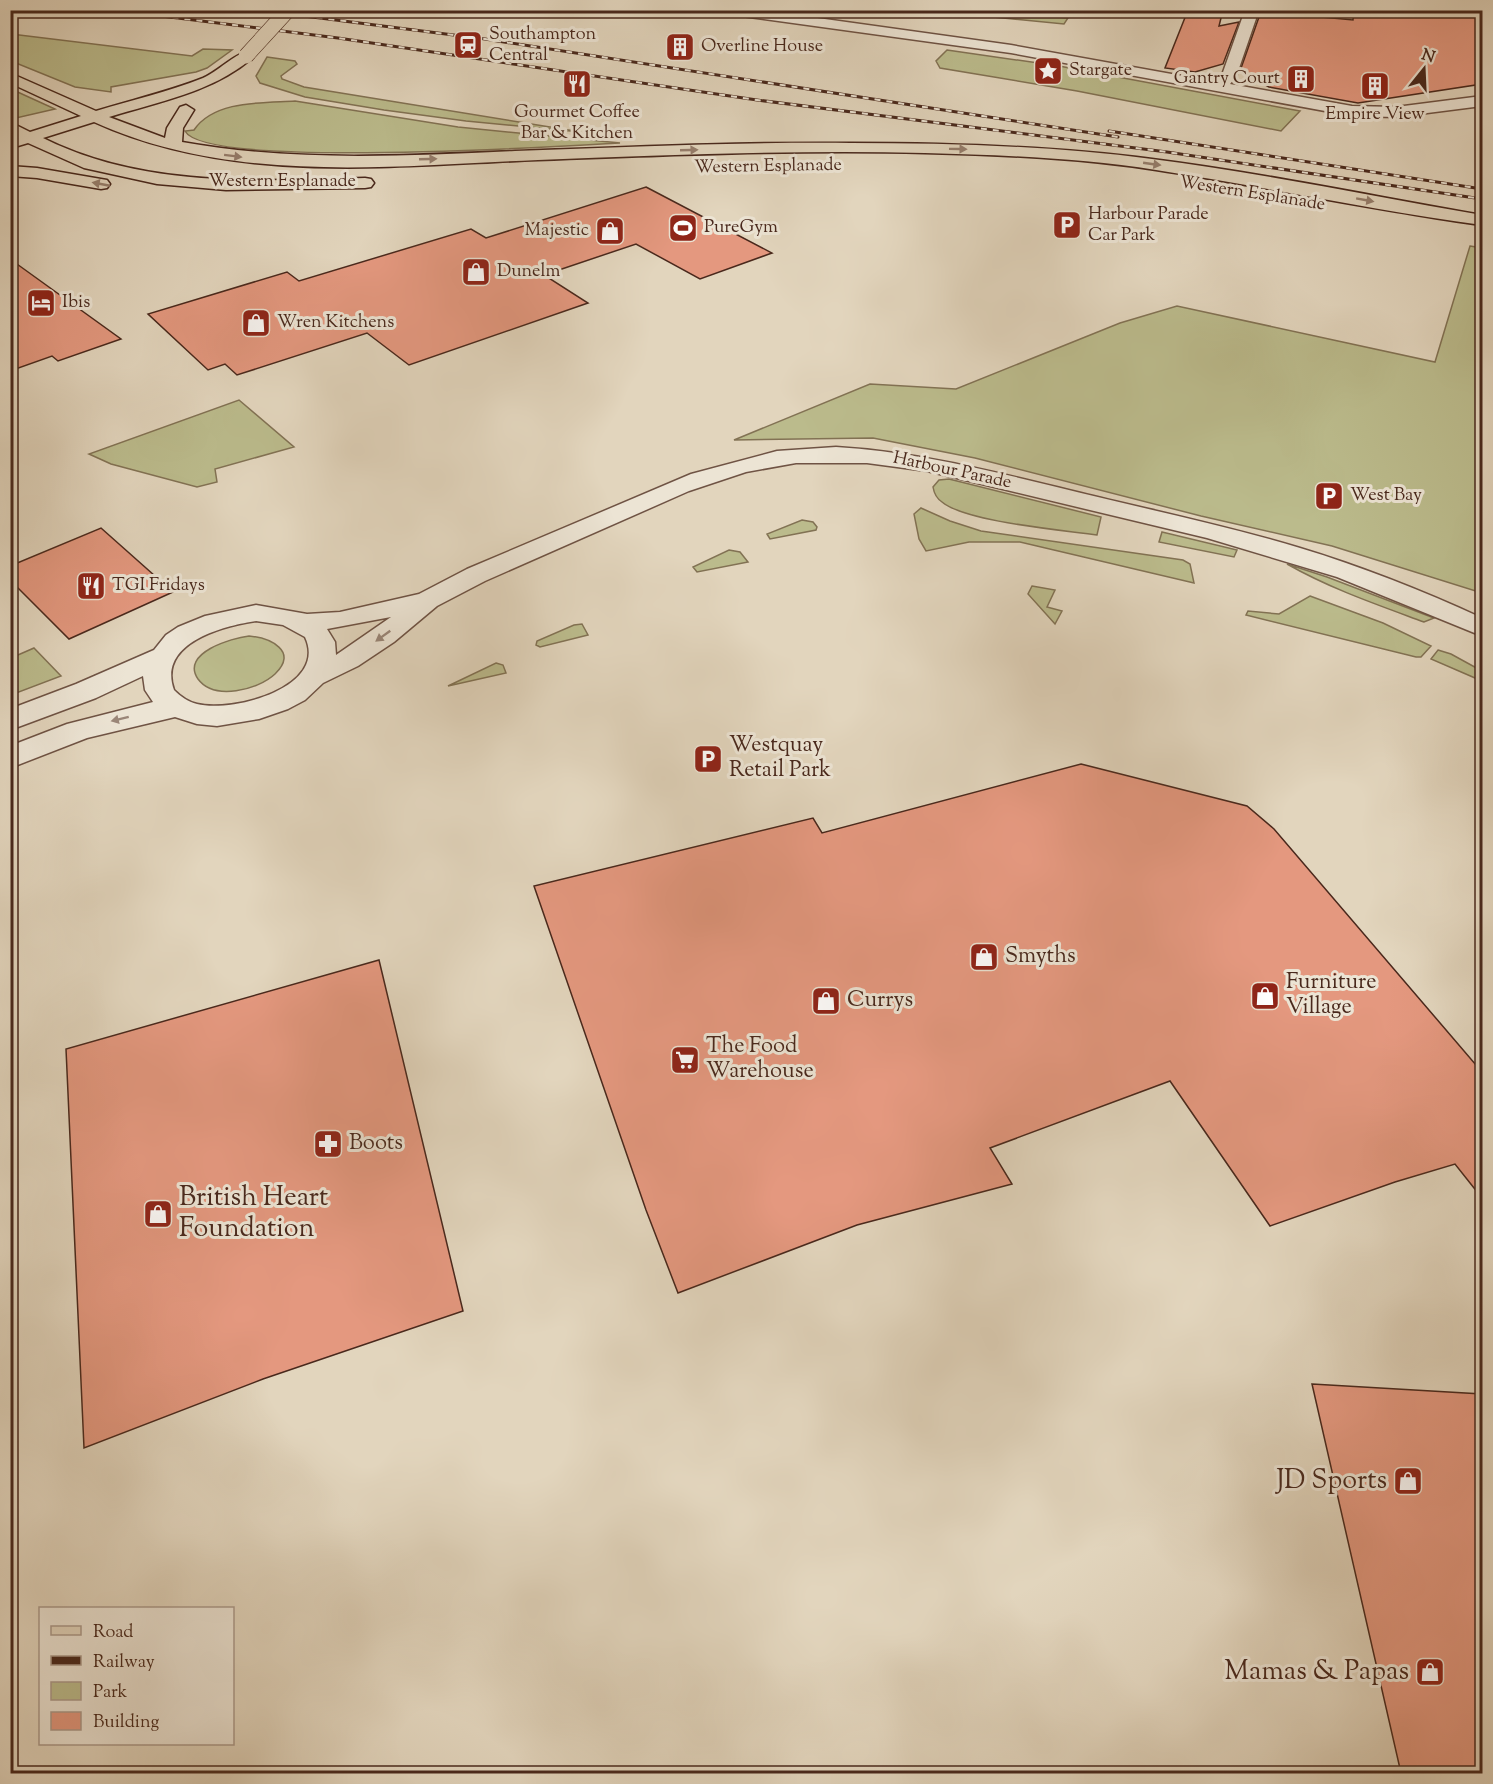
<svg xmlns="http://www.w3.org/2000/svg" width="1493" height="1784" font-family="'Sorts Mill Goudy',serif">
<style>
.green{fill:#bbbb8c;stroke:#827254;stroke-width:1.5}
.building{fill:#e4987f;stroke:#49281c;stroke-width:1.5}
.lines{fill:none;stroke-linecap:round;stroke-linejoin:round}
.minor-casing{stroke:#6f5344;stroke-width:3}
.major-casing{stroke:#49281c;stroke-width:3}
.minor{fill:#ece4d4;fill-rule:evenodd}
.major{fill:#e2d5bd;fill-rule:evenodd}
.rail-casing{stroke:#49281c;stroke-width:3}
.rail{stroke:#ece4d4;stroke-width:2;stroke-dasharray:6;stroke-linecap:butt}
.major-bridge-casing{stroke:#49281c;stroke-width:16;stroke-linecap:butt}
.major-bridge{stroke:#e2d5bd;stroke-width:15}
.oneway{fill:#967e6c}
.oneway2{fill:#9a8678}
.labels{text-anchor:middle;dominant-baseline:central;stroke-width:6;stroke-linejoin:round;paint-order:stroke}
.far-poi-label{font-size:18px;fill:#49281c;stroke:#ece4d4;text-anchor:start}
.far-street-label{font-size:18px;fill:#49281c;stroke:#ece4d4}
.poi-label{font-size:22px;fill:#49281c;stroke:#ece4d4;text-anchor:start}
.near-poi-label{font-size:27px;fill:#49281c;stroke:#ece4d4;text-anchor:end}
</style>
<rect width="100%" height="100%" fill="#e2d5bd"/>
<filter id="stains"><feTurbulence type="fractalNoise" baseFrequency=".00333" numOctaves="4"/><feColorMatrix values="0 0 0 0 .2 0 0 0 0 .09 0 0 0 0 .02 0 0 0 .5 -.17"/></filter>
<radialGradient id="worn" r=".72"><stop offset=".6" stop-color="#630" stop-opacity="0"/><stop offset="1" stop-color="#630" stop-opacity=".3"/></radialGradient>
<path class="green" d="M954,10L1049,11L1046,16L1068,18L1064,24L952,13Z
M11,34L192,56L203,49L232,50L207,68L196,72L111,87V92L75,87L11,61Z
M947,50L1059,66L1300,111L1281,131L1077,91L940,68L936,61Z
M267,57L295,61L297,64L281,76L282,79L304,87L581,132L466,121L384,110L305,97L260,83L256,76Z
M11,89L55,109L16,118L11,115Z
M295,101L458,127L620,143C564,146 205,169 185,131L194,130C214,100 263,103 295,101Z
M1470,246L1482,248V593L1332,546L1201,516L975,458L873,438L734,440L870,384L956,389L1120,323L1177,306L1435,362Z
M239,400L294,447L215,469L217,482L197,487L111,464L89,454Z
M949,479L1101,517L1097,535C1063,530 966,522 942,502C936,498 934,493 933,487L939,480Z
M921,508L950,521L981,531L1183,560L1190,564L1194,583L1020,542H969L926,551L919,539L914,514Z
M802,520L813,522L817,527L816,530L770,539L767,534Z
M1162,532L1237,550L1234,557L1159,542Z
M729,550L740,552L748,562L697,572L693,567Z
M1287,564L1327,577L1434,618L1424,622C1378,605 1331,589 1287,564Z
M1032,586L1055,590L1047,607L1062,611L1055,624L1028,594Z
M1310,596L1383,623L1431,646L1421,657H1416L1246,615L1248,611L1279,614Z
M582,624L588,635L540,647L536,645L537,641L574,625Z
M249,636C270,638 299,651 275,674C258,690 214,701 198,679C180,653 232,638 249,636Z
M34,648L61,676L11,695V658Z
M1438,650L1451,654L1482,671V681L1431,659Z
M496,663L503,665L506,673L448,686Z"/>
<path class="building" d="M1188,10H1223L1219,26L1239,22L1223,64L1195,72L1165,68Z
M1354,10H1482V84L1358,103L1269,87L1240,71L1259,17L1278,13L1353,20Z
M646,187L772,253L700,279L636,244L544,275L588,303L409,365L367,333L237,375L225,364L208,370L148,314L287,272L299,281L471,229L486,238Z
M10,259L121,339L58,361L52,356L10,371Z
M101,528L173,592L69,639L10,580V566Z
M1081,764L1247,806L1274,829L1482,1072V1198L1455,1164L1395,1182L1270,1226L1170,1081L990,1148L1012,1184L857,1225L678,1293L646,1210L534,886L813,818L822,833Z
M379,960L463,1311L263,1379L84,1448L66,1049Z
M1312,1384L1482,1394V1773H1401Z"/>
<g class="lines">
<g class="minor-casing">
<path id="minor" d="M721,10H760L1011,45L1216,82L1222,75L1245,10H1259L1236,77L1230,84L1352,106L1396,107L1482,96V106L1396,117L1352,116L1011,53L727,14Z
M836,447C920,452 999,473 1081,493C1154,511 1228,526 1300,548C1363,567 1423,591 1482,618V636L1337,577L1207,538L927,471L867,463H796L746,472L689,491L485,581L437,606L394,642L358,666L323,683L305,700L288,709L259,719L217,726L197,724L175,717L87,738L10,768V746L67,724L153,702L145,690L143,676L96,698L10,730V709L76,684L154,650L166,635L178,627L205,616L256,605L307,614L340,612L419,594L467,569L691,474L777,451ZM391,617L336,655L335,642L327,629ZM256,621L283,625L305,637C329,688 231,713 197,704C188,702 180,696 174,690C157,643 223,626 256,621Z"/>
</g>
<g class="major-casing">
<path id="major" d="M246,52L253,56L251,59C212,92 158,102 109,117L165,138L167,128L180,107L186,105L194,110L183,128L182,142C293,162 403,156 515,151C627,147 739,142 850,143C951,143 1052,146 1152,159C1262,173 1372,196 1482,215V225C1373,210 1265,187 1156,170C1080,158 1002,155 925,153C796,150 667,155 538,160C391,166 232,185 94,122L43,138C143,188 257,181 365,178L371,179L374,183L371,187L365,188L226,190L157,184L84,168L28,143L18,146L10,142L15,137L10,134V122L30,132L81,116L10,83V73L96,111C131,100 168,92 203,78C217,72 235,54 246,52Z
M10,166L37,168L101,179L107,180L110,184L107,188L101,189L37,178L10,176Z"/>
</g>
<use href="#minor" class="minor"/>
<use href="#major" class="major"/>
<g class="rail-casing">
<path id="rail" d="M113,10L338,38L757,100L1167,152L1482,199
M257,10L485,39L1118,137
M1109,131L1482,189"/>
</g>
<use href="#rail" class="rail"/>
<g class="major-bridge-casing">
<path id="major-bridge" d="M246,56L288,10"/>
</g>
<use href="#major-bridge" class="major-bridge"/>
</g>
<defs><path id="oneway-solid" d="M-6-.8H1V-3.2L6.5 0L1 3.2V.8H-6Z" transform="scale(1.5)"/></defs>
<g class="oneway">
<use href="#oneway-solid" transform="translate(958 149) rotate(1)"/>
<use href="#oneway-solid" transform="translate(689 150) rotate(-2)"/>
<use href="#oneway-solid" transform="translate(233 156) rotate(7)"/>
<use href="#oneway-solid" transform="translate(428 159) rotate(-2)"/>
<use href="#oneway-solid" transform="translate(1152 164) rotate(8)"/>
<use href="#oneway-solid" transform="translate(101 184) rotate(-169)"/>
<use href="#oneway-solid" transform="translate(1365 200) rotate(10)"/>
</g>
<g class="oneway2">
<use href="#oneway-solid" transform="translate(383 636) rotate(144)"/>
<use href="#oneway-solid" transform="translate(120 719) rotate(166)"/>
</g>
<defs>
<g id="station-square" transform="scale(1.5)"><rect x="-9" y="-9" width="18" height="18" rx="4" fill="#8f2418" stroke="#ece4d4"/><path d="M-3-6H3Q5-6 5-4V2Q5 4 3 4L4.5 6H3L1.5 4h-3L-3 6H-4.5L-3 4Q-5 4-5 2V-4Q-5-6-3-6ZM-3.5-4v3h7v-3ZM-3.5 1v1.5H-2V1ZM2 1v1.5H3.5V1Z" fill="#fff"/></g>
<g id="building-square" transform="scale(1.5)"><rect x="-9" y="-9" width="18" height="18" rx="4" fill="#8f2418" stroke="#ece4d4"/><path d="M-4-6H4V6H1V3H-1V6H-4ZM-2.5-4.3h1.7v1.8h-1.7ZM.8-4.3h1.7v1.8H.8ZM-2.5-1h1.7V.8h-1.7ZM.8-1h1.7V.8H.8Z" fill="#fff"/></g>
<g id="sight-square" transform="scale(1.5)"><rect x="-9" y="-9" width="18" height="18" rx="4" fill="#8f2418" stroke="#ece4d4"/><path d="M0-6L1.8-2.2L6-1.7L2.9 1.2L3.7 5.4L0 3.3L-3.7 5.4L-2.9 1.2L-6-1.7L-1.8-2.2Z" fill="#fff"/></g>
<g id="restaurant-square" transform="scale(1.5)"><rect x="-9" y="-9" width="18" height="18" rx="4" fill="#8f2418" stroke="#ece4d4"/><path d="M-5-6h1v4h1v-4h1v4h1v-4h1v5L-1.5 .5V6h-2V.5L-5-1ZM5-6V6H3V1.5H1.5Q1.5-4 5-6Z" fill="#fff"/></g>
<g id="parking-square" transform="scale(1.5)"><rect x="-9" y="-9" width="18" height="18" rx="4" fill="#8f2418" stroke="#ece4d4"/><path d="M-3.5-5.5H1a3.5 3.5 0 0 1 0 7H-1V5.5H-3.5ZM-1-3.4V-.6H.8a1.4 1.4 0 0 0 0-2.8Z" fill="#fff"/></g>
<g id="stadium-square" transform="scale(1.5)"><rect x="-9" y="-9" width="18" height="18" rx="4" fill="#8f2418" stroke="#ece4d4"/><path d="M0-5a6.5 5 0 1 0 0 10a6.5 5 0 1 0 0-10ZM-3.5-1.8h7v3.6h-7Z" fill="#fff"/></g>
<g id="shop-square" transform="scale(1.5)"><rect x="-9" y="-9" width="18" height="18" rx="4" fill="#8f2418" stroke="#ece4d4"/><path d="M-5-2.5h2.3a2.7 3.5 0 0 1 5.4 0H5L5.5 6h-11ZM-1.5-2.5h3a1.5 2.3 0 0 0-3 0Z" fill="#fff"/></g>
<g id="hotel-square" transform="scale(1.5)"><rect x="-9" y="-9" width="18" height="18" rx="4" fill="#8f2418" stroke="#ece4d4"/><path d="M-6-4.5h1.5V1H6V5H4.5V3h-9V5H-6ZM-4 0a1.8 1.8 0 1 1 3.6 0ZM.5 0V-2.5h3Q6-2.5 6 0Z" fill="#fff"/></g>
<g id="supermarket-square" transform="scale(1.5)"><rect x="-9" y="-9" width="18" height="18" rx="4" fill="#8f2418" stroke="#ece4d4"/><path d="M-6-5.5h2.5l.6 2H6L4.5 2H-2.5L-4.4-4H-6ZM-1.5 3.2a1.3 1.3 0 1 0 .1 0ZM3 3.2a1.3 1.3 0 1 0 .1 0Z" fill="#fff"/></g>
<g id="pharmacy-square" transform="scale(1.5)"><rect x="-9" y="-9" width="18" height="18" rx="4" fill="#8f2418" stroke="#ece4d4"/><path d="M-2-6h4v4h4v4h-4v4h-4v-4h-4v-4h4Z" fill="#fff"/></g>
</defs>
<g fill-rule="evenodd">
<use href="#station-square" x="468" y="45"/>
<use href="#building-square" x="680" y="47"/>
<use href="#sight-square" x="1048" y="71"/>
<use href="#building-square" x="1301" y="79"/>
<use href="#restaurant-square" x="577" y="84"/>
<use href="#building-square" x="1375" y="86"/>
<use href="#parking-square" x="1067" y="225"/>
<use href="#stadium-square" x="683" y="228"/>
<use href="#shop-square" x="610" y="231"/>
<use href="#shop-square" x="476" y="272"/>
<use href="#hotel-square" x="41" y="303"/>
<use href="#shop-square" x="256" y="323"/>
<use href="#parking-square" x="1329" y="496"/>
<use href="#restaurant-square" x="91" y="586"/>
<use href="#parking-square" x="708" y="759"/>
<use href="#shop-square" x="984" y="957"/>
<use href="#shop-square" x="1265" y="996"/>
<use href="#shop-square" x="826" y="1001"/>
<use href="#supermarket-square" x="685" y="1060"/>
<use href="#pharmacy-square" x="328" y="1144"/>
<use href="#shop-square" x="158" y="1214"/>
<use href="#shop-square" x="1408" y="1481"/>
<use href="#shop-square" x="1430" y="1672"/>
</g>
<g class="labels">
<g class="far-poi-label">
<text x="489" y="35">Southampton<tspan x="489" dy="21">Central</tspan></text>
<text x="701" y="47">Overline House</text>
<text x="1069" y="71">Stargate</text>
<text x="1280" y="79" text-anchor="end">Gantry Court</text>
<text x="577" y="113" text-anchor="middle">Gourmet Coffee<tspan x="577" dy="21">Bar &amp; Kitchen</tspan></text>
<text x="1375" y="115" text-anchor="middle">Empire View</text>
<text x="1088" y="215">Harbour Parade<tspan x="1088" dy="21">Car Park</tspan></text>
<text x="704" y="228">PureGym</text>
<text x="589" y="231" text-anchor="end">Majestic</text>
<text x="497" y="272">Dunelm</text>
<text x="62" y="303">Ibis</text>
<text x="277" y="323">Wren Kitchens</text>
<text x="1350" y="496">West Bay</text>
<text x="112" y="586">TGI Fridays</text>
</g>
<g class="far-street-label">
<text transform="translate(768 167) rotate(-1)">Western Esplanade</text>
<text x="282" y="182">Western Esplanade</text>
<text transform="translate(1252 194) rotate(9)">Western Esplanade</text>
<text transform="translate(952 471) rotate(12)">Harbour Parade</text>
</g>
<g class="poi-label">
<text x="729" y="746">Westquay<tspan x="729" dy="25">Retail Park</tspan></text>
<text x="1005" y="957">Smyths</text>
<text x="1286" y="983">Furniture<tspan x="1286" dy="25">Village</tspan></text>
<text x="847" y="1001">Currys</text>
<text x="706" y="1047">The Food<tspan x="706" dy="25">Warehouse</tspan></text>
<text x="349" y="1144">Boots</text>
</g>
<g class="near-poi-label">
<text x="179" y="1198" text-anchor="start">British Heart<tspan x="179" dy="31">Foundation</tspan></text>
<text x="1387" y="1481">JD Sports</text>
<text x="1409" y="1672">Mamas &amp; Papas</text>
</g>
</g>
<rect width="1493" height="1784" fill="none" stroke="#e2d5bd" stroke-width="36"/>
<rect x="12" y="12" width="1469" height="1760" fill="none" stroke="#49281c" stroke-width="3"/>
<rect x="18" y="18" width="1457" height="1748" fill="none" stroke="#49281c" stroke-width="1.5"/>
<rect x="39" y="1607" width="195" height="138" fill="#ece4d4" stroke="#ab998a" stroke-width="1.5"/>
<rect x="51" y="1626" width="30" height="9" fill="#e2d5bd" stroke="#ab998a" stroke-width="1.5"/>
<text x="93" y="1637" font-size="18" fill="#49281c">Road</text>
<rect x="51" y="1656" width="30" height="9" fill="#49281c" stroke="#ab998a" stroke-width="1.5"/>
<text x="93" y="1667" font-size="18" fill="#49281c">Railway</text>
<rect x="51" y="1682" width="30" height="18" fill="#bbbb8c" stroke="#ab998a" stroke-width="1.5"/>
<text x="93" y="1697" font-size="18" fill="#49281c">Park</text>
<rect x="51" y="1712" width="30" height="18" fill="#e4987f" stroke="#ab998a" stroke-width="1.5"/>
<text x="93" y="1727" font-size="18" fill="#49281c">Building</text>
<g transform="translate(1424 69) rotate(18)" stroke="#ece4d4" stroke-width="4.5" paint-order="stroke">
<path d="M0-4.5L10 22L0 15L-10 22Z" fill="#49281c"/>
<text y="-9" font-size="16" font-weight="bold" text-anchor="middle" fill="#49281c">N</text>
</g>
<rect width="100%" height="100%" filter="url(#stains)"/>
<rect width="100%" height="100%" fill="url(#worn)"/>
</svg>
